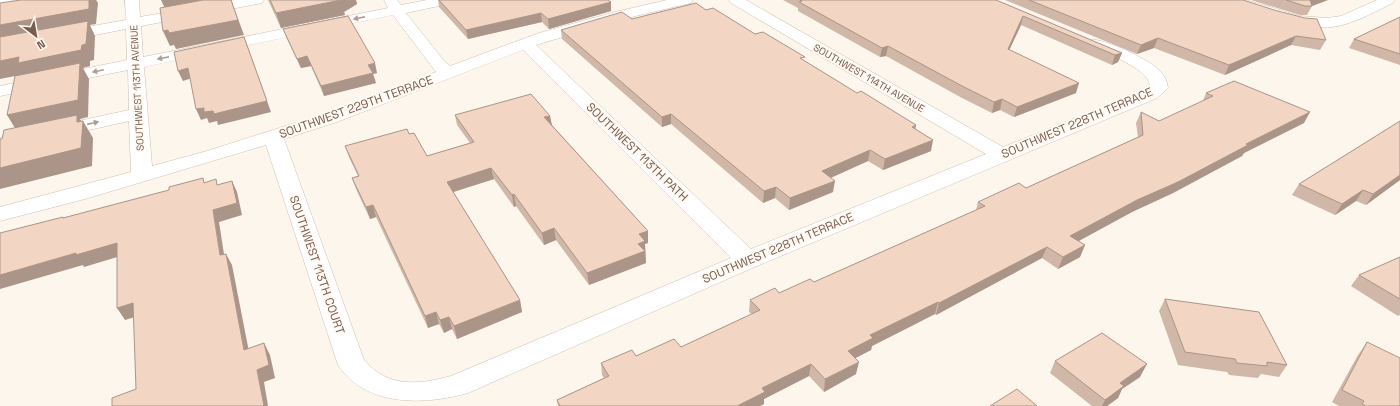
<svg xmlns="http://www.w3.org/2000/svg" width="1400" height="406" font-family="'Space Grotesk',sans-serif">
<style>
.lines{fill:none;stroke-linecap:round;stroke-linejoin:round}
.street-casing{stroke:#d1beb0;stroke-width:1}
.street{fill:#fff;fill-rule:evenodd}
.wall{fill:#d1b7a8}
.shaded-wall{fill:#aa9588}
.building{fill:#f3d5c3;stroke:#aa9588}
.oneway{fill:#af9d94}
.labels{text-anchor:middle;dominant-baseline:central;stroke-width:4;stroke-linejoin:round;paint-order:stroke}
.far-street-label{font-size:10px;fill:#7a5c4d;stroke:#fffaf3}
.street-label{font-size:12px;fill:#7a5c4d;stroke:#fffaf3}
</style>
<rect width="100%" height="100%" fill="#fdf6ec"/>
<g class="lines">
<g class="street-casing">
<path id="street" d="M0,0H12L6,15L1,16Z
M125,0H139L140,17L234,0H264L262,3L257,4L141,26L143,57L388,8L384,0H397L401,5L427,0H455L453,3L406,13L445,62L450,66L539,33L615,12L667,0H693L691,3L623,19L536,45L751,249L986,154L731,3L729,0H746L1003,147L1145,90L1150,86C1148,67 1104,53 1087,46L1085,43L1087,40C1101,36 1147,59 1158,69C1164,75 1167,80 1168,88L1157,98L757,266L468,393C422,406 365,406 338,365L266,145L85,199L0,221V207L131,172L129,121L0,150V138L129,110L128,70L0,96V86L127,60L126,29L64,41L58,39L56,36L58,33L64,31L126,20ZM393,15L436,72L323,114L207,151L152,166L144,67ZM523,50L731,258L451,376C418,385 388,388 364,360L284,139L337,122Z
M1225,0H1246L1300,16L1327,18L1341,16L1377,0H1395L1393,3C1378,10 1362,19 1346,24C1307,36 1263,15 1227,3Z"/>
</g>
<use href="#street" class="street"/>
</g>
<path class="wall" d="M268,0H356L357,4L344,12L345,15L281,28Z
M438,0H608L611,11L549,29L542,22L468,39L439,7Z
M783,0H996L1122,53L1118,62L1112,65L1021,25L1009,50L1076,93L1014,117L1000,110L992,113L962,98L886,56L880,57L798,11V8Z
M1005,0H1243L1326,40L1320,50L1291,45L1225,75L1154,48L1137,54Z
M1251,0H1328L1312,6L1307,15H1300Z
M706,10L755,34L804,61L916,129L931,151L883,170L868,161L831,178L833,192L789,210L775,198L763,203L671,124L662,127L562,39L561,30L632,19Z
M1400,17V65L1349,48L1354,39Z
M283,29L377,73L373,74L376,83L324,96L311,66L301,68L287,39Z
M1206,93L1304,123L1244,153L1242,156L1173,193L1132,212L1078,241L1085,245L1080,257L1058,269L1042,258L936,315L935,314L872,346L871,350L855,358L856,374L824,392L809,376L764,399V404L760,406H558L557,400L604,378L602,375L601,363L681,347L752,314L749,312L750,300L779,293L814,282L976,210L978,202L1026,188L1138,137L1136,123L1141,112L1159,121L1203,101Z
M455,115L550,116L552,125L648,231V243L645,244L646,263L589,285L556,240L544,245L516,206L514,207L494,179L453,192L520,300L522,312L457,339L452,329L444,333L439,324L428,328L376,217L370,219L356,189L352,178L358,176L349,157L345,146L409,134L427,156L470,143L457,125Z
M1400,121V180L1366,205L1356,201L1335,215L1292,195L1299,184Z
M1400,257V315L1398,316L1351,286L1359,275Z
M1165,299L1287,365L1279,377L1261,374L1258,378L1229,375L1227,372L1178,365L1159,311Z
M1367,342L1400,406H1339L1332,402L1358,355Z
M1055,361L1140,377L1122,389L1118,398L1107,406H1092L1050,373Z"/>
<path class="shaded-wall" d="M89,0H96L98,3L96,24L90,25L95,36L94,60L90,61V66L83,68L89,79L88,117L80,119L83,124V121L93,138L92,166L0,189V168L18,133L7,115L25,74L0,79V61L19,57L81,50L0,41V25Z
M161,0H226L166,11Z
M231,0L244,35L176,49L174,45L170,46L163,31L168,30Z
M340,0H356L357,4L344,12L345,15L281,28L276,13Z
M1309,0H1328L1312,6Z
M611,2V11L549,29L548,19Z
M541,13L542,22L468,39L466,30Z
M1023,16L1021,25L1005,59L1008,49Z
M1296,36L1291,45L1225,75L1229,65Z
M244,37L271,112L218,125L217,121L209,123L207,118L201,120L196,109L204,108Z
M1158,38L1154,48L1137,54L1141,45Z
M888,46L886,56L880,57L882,48Z
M1122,53L1118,62L1112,65L1115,55Z
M307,56L311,66L301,68L297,59Z
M375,63L377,73L373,74L376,83L324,96L321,86L368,65Z
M188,68L192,78L183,81L178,71Z
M1079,83L1076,93L1014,117L1017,107Z
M1002,99L1000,110L992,113L994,102Z
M1310,112L1304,123L1244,153L1242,156L1173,193L1132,212L1066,248L1070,236L1137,200L1246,144Z
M671,114V124L662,127V117Z
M550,116L552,126L544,117Z
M916,125L914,136L912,127Z
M933,140L931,151L883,170L885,159Z
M870,150L868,161L821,182L822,171Z
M491,168L494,179L450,193L447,182Z
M1400,175V180L1366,205L1373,194Z
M232,181L237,192L242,215L219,222L226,267L220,255L213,210Z
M835,181L833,192L789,210L790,198Z
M776,187L775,198L763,203L764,191Z
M1363,190L1356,201L1335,215L1342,204Z
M514,194L516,206L514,207L512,195Z
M373,205L376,217L370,219L366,207Z
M554,228L556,240L544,245L542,233Z
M648,231V243L645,244L646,263L589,285L587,273L638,244L639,234Z
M117,243L124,255L84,267L83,265L0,289V275L76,253Z
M1085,245L1080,257L1058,269L1063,257Z
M1047,247L1042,258L936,315L939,303Z
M226,254L232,265L251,362L244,350Z
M520,300L522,312L457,339L454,326Z
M938,302L935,314L872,346L871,350L846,363L848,351L870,335Z
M133,303L141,315L125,320L117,308Z
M436,312L439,324L428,328L425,316Z
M449,317L452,329L444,333L440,320Z
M264,343L270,355L275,378L264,382L268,406H264L257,370Z
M859,362L856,374L824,392L825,379Z
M811,364L809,376L764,399V404L760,406H737L762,388Z
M1147,364L1140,377L1122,389L1118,398L1107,406H1102L1105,400L1120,383Z"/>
<path class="building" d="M21,0H89V9L0,25V3Z
M203,0H231L238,20L169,33L168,30L163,31L160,8Z
M270,0H341L276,13Z
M439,0H608L611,2L548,19L541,13L466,30Z
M800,0H996L1122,53L1115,55L1023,16L1008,49L1079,83L1017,107L1002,99L994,102L964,87L888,46L882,48L799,2L802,1Z
M1029,0H1243L1274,10L1305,18L1317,19L1326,40L1296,36L1229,65L1158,38L1141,45Z
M1286,0H1310L1312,6H1305Z
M696,3L706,10L713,8L755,34L763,32L805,57L800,58L857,93L861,91L916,125L912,127L933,140L885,159L870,150L822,171L835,181L790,198L776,187L764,191L671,114L662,117L561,30L622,12L632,19Z
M348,16L375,63L368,65L373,73L321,86L307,56L297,59L283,29Z
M1400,17V54L1354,39Z
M88,21L86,44L82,45L81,50L18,63L19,57L0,61V37Z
M244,37L267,101L214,114L213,111L204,112V108L196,109L188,68L178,71L174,52Z
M80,63L78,100L7,115L15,76Z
M1234,81L1310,112L1246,144L1248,145L1178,182L1137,200L1070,236L1085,245L1063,257L1047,247L939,303L938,302L870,335L873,338L848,351L859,362L825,379L811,364L762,388L765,392L737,406H560L557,400L609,376L601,363L632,350L636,356L674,339L681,347L760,310L750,300L775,288L779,293L810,279L814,282L985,206L978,202L1019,183L1026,188L1143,135L1141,112L1159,121L1213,96L1206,93Z
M531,94L550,116L544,117L648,231L639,234L645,241L638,244L645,251L587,273L554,228L542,233L514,194L512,195L491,168L447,182L520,300L454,326L449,317L440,320L436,312L425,316L373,205L366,207L352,178L359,176L345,146L407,129L409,134L414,133L427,156L474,142L455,115Z
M77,115V122L83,121L81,148L0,168V139H2L4,130Z
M1400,121V175L1373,194L1363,190L1342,204L1299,184Z
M203,178L204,183L216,179L217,185L232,181L237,203L213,210L220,255L226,254L244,350L264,343L269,365L257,370L264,406H112V398L136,389L133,303L117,308V243L76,255V253L0,275V233L63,217V218L169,190V187Z
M1400,257V299L1359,275Z
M1165,299L1259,312L1287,365L1267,362V366L1237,363L1235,359L1185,352Z
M1102,333L1147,364L1120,383L1124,386L1105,400L1055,361Z
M1367,342L1400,358V406H1366L1362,404L1364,401L1342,390Z
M1017,389L1037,406H990Z"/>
<defs><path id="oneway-solid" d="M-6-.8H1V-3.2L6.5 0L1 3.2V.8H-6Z"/></defs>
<g class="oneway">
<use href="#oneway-solid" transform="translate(359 18) rotate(169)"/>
<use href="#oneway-solid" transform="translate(163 58) rotate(169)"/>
<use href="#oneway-solid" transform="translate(98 71) rotate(168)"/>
<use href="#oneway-solid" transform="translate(93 123) rotate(-13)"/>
</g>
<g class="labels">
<g class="far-street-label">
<text transform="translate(869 78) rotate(30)">SOUTHWEST 114TH AVENUE</text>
<text transform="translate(137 88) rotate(-93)">SOUTHWEST 113TH AVENUE</text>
</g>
<g class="street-label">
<text transform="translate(356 107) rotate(-20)">SOUTHWEST 229TH TERRACE</text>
<text transform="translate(1077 123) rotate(-23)">SOUTHWEST 228TH TERRACE</text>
<text transform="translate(637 152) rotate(44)">SOUTHWEST 113TH PATH</text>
<text transform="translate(778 248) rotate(-23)">SOUTHWEST 228TH TERRACE</text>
<text transform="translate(317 265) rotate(71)">SOUTHWEST 113TH COURT</text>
</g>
</g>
<g transform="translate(36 36) rotate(149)" stroke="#fffaf3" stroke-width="3" paint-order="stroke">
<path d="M0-3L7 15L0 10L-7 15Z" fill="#7a5c4d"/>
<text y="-6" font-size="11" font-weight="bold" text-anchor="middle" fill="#7a5c4d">N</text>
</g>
</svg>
